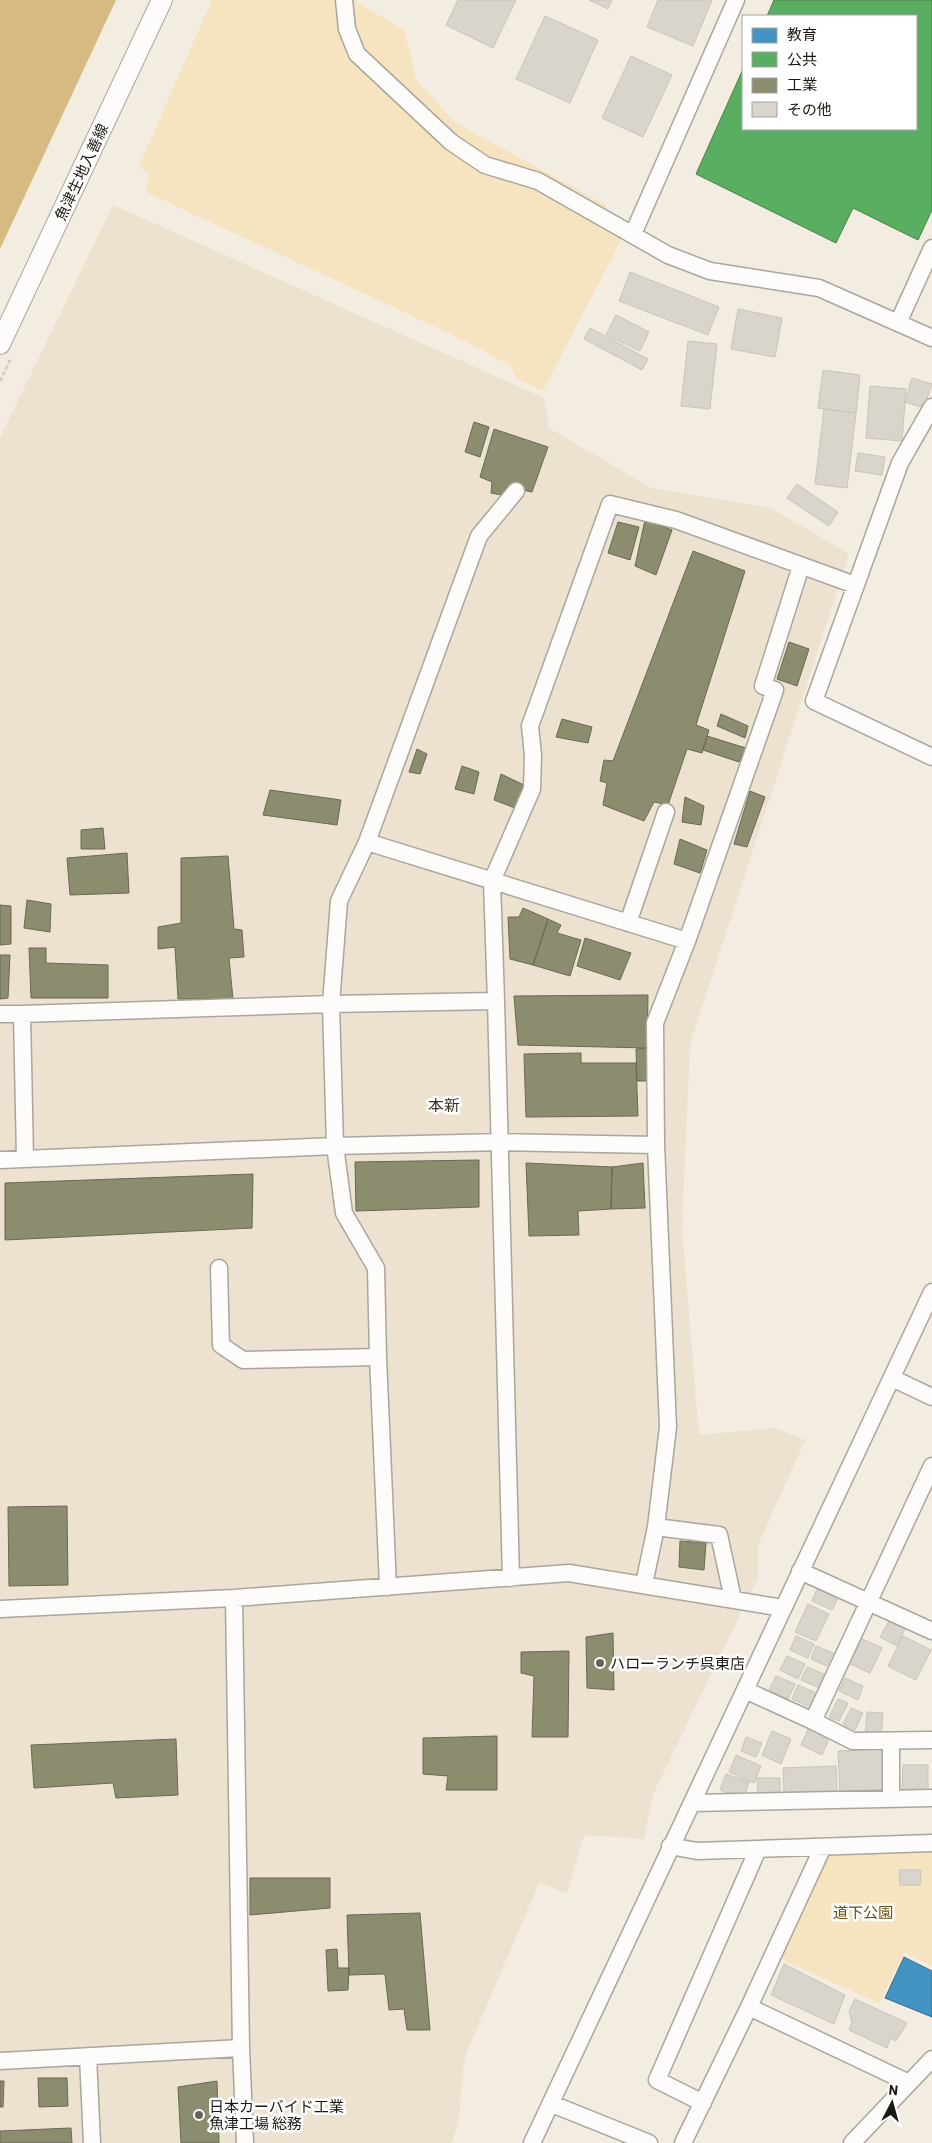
<svg xmlns="http://www.w3.org/2000/svg" width="932" height="2143" font-family="Barlow,'Noto Sans JP',sans-serif">
<style>
.built{fill:#ece2cf}
.green{fill:#f6e3bf}
.water{fill:#d7ba81}
.schools{fill:#4393c3;stroke:#376e8e}
.public{fill:#5aae61;stroke:#478149}
.industry{fill:#8c8c6e;stroke:#6a6952}
.building{fill:#d9d4cc;stroke:#c9c4bc}
.lines{fill:none;stroke-linecap:round;stroke-linejoin:round}
.minor-casing{stroke:#aaa59d;stroke-width:19}
.major-casing{stroke:#aaa59d;stroke-width:22}
.path{stroke:#d0cecc;stroke-width:3;stroke-dasharray:4 2.5;stroke-linecap:butt}
.minor{stroke:#fdfcfa;stroke-width:16}
.major{stroke:#fdfcfa;stroke-width:20}
.poi-dot{fill:#67625a;stroke:#fff;stroke-width:2}
.labels{text-anchor:middle;dominant-baseline:central;stroke-width:5;stroke-linejoin:round;paint-order:stroke}
.street-label{font-size:15px;fill:#1c1811;stroke:#fff}
.poi-label{font-size:15px;fill:#1c1811;stroke:#fff;text-anchor:start}
.park-label{font-size:15px;fill:#694e12;stroke:#fff}
.neighbourhood-label{font-size:16px;fill:#3d3526;stroke:#fff}
</style>
<rect width="100%" height="100%" fill="#f2ece1"/>
<path class="built" d="M113,205L544,398L549,428L651,488L771,508L849,554L690,1044L682,1227L699,1435L775,1428L805,1440L758,1545V1578L653,1794L644,1839L584,1835L567,1893L539,1883L465,2056L458,2125L451,2143H0V438Z"/>
<path class="green" d="M212,0H354L405,31L416,80L456,123L604,204L622,238L543,391L516,378L509,364L449,333L146,192L149,174L139,166Z
M932,1852V1966L904,1953L879,2003L781,1959L824,1855Z"/>
<path class="water" d="M0,0H116L0,249Z"/>
<path class="schools" d="M904,1957L932,1971V2017L885,1998Z"/>
<path class="public" d="M774,0H932V210L918,240L853,208L836,243L696,174L743,69V129H916V16H767Z"/>
<path class="industry" d="M474,422L489,427L480,457L465,452Z
M494,429L548,447L532,492L506,487L502,495L491,493L492,482L480,477Z
M645,520L672,530L656,575L635,566Z
M618,522L639,527L630,560L608,553Z
M693,551L745,571L696,725L709,730L702,753L687,749L668,805L654,802L644,821L603,805L607,783L600,781L604,760L613,761Z
M789,642L809,649L797,686L777,679Z
M721,714L748,726L745,738L717,726Z
M562,719L592,727L588,743L556,737Z
M707,736L746,748L739,762L703,750Z
M417,749L427,754L420,774L409,772Z
M462,766L479,772L474,794L455,789Z
M501,774L524,785L515,808L494,800Z
M270,790L341,800L337,825L263,815Z
M750,791L765,797L747,847L734,844Z
M685,797L704,806L701,825L682,822Z
M103,828L105,849H81V830Z
M680,839L707,850L700,873L674,864Z
M127,853L129,893L70,895L67,858Z
M228,856L234,929L242,930L244,957L229,958L233,999H178L175,947L158,949V927L181,923V858Z
M27,900L51,904L50,932L24,928Z
M0,905L11,906V944L0,945Z
M523,908L548,919L533,965L510,959L508,917H519Z
M548,919L561,925L557,933L581,940L570,976L533,965Z
M585,938L631,953L620,980L577,966Z
M29,948H46V963L108,965V998H31Z
M0,955H10L8,998L0,999Z
M648,995L647,1048L518,1045L514,996Z
M647,1048L651,1081H637L636,1049Z
M581,1053V1063H636L638,1116L526,1117L524,1054Z
M479,1160V1207L356,1211L355,1162Z
M526,1163L612,1167L611,1209L578,1211L579,1235L529,1236Z
M643,1163L645,1208L611,1209L612,1167Z
M253,1174L252,1228L5,1240V1183Z
M67,1506L68,1585L9,1586L8,1507Z
M680,1541L706,1543L704,1570L679,1567Z
M613,1633L614,1690L587,1688L586,1637Z
M569,1651L568,1737H532L534,1676L521,1673V1652Z
M497,1736V1790H446L448,1776L423,1774V1738Z
M176,1739L178,1795L116,1798L113,1783L34,1788L31,1745Z
M250,1878H330V1908L250,1915Z
M420,1913L430,2030H407L404,2009L389,2010L385,1974L349,1975L347,1915Z
M337,1949L338,1968H349L348,1990L328,1991L326,1950Z
M38,2078H67L68,2106L39,2107Z
M0,2081H4L3,2107H0Z
M217,2081L219,2143H181L178,2087Z
M71,2128L72,2143H0V2131Z"/>
<path class="building" d="M458,0H516L493,48L446,25Z
M589,0H612L608,9Z
M658,0H712L693,46L647,27Z
M545,16L598,40L570,103L516,79Z
M631,56L672,75L643,137L602,118Z
M630,272L719,307L708,335L619,301Z
M738,309L782,318L775,357L731,349Z
M616,315L649,332L640,351L606,335Z
M590,328L648,359L642,370L584,339Z
M688,341L717,344L710,409L681,406Z
M823,370L860,375L856,413L818,408Z
M912,378L932,384L924,408L905,402Z
M870,386L906,389L902,441L866,438Z
M824,409L856,413L847,488L815,484Z
M858,453L885,457L882,475L855,471Z
M797,484L838,512L829,526L787,498Z
M817,1589L838,1598L832,1610L812,1601Z
M808,1604L829,1614L816,1641L795,1632Z
M889,1621L905,1629L897,1646L880,1637Z
M796,1636L814,1644L808,1658L790,1650Z
M903,1636L931,1650L916,1680L888,1666Z
M860,1638L882,1648L870,1673L848,1663Z
M816,1646L833,1653L827,1666L811,1659Z
M787,1656L805,1664L798,1679L780,1670Z
M807,1667L826,1675L820,1688L801,1680Z
M776,1676L795,1684L788,1699L769,1690Z
M845,1678L863,1686L858,1700L839,1691Z
M798,1685L816,1693L810,1707L792,1699Z
M838,1699L848,1703L839,1721L829,1717Z
M851,1708L863,1713L855,1730L843,1724Z
M867,1712L883,1713L881,1736L865,1735Z
M810,1725L831,1735L822,1755L801,1745Z
M772,1731L791,1739L781,1764L762,1755Z
M746,1737L762,1743L756,1757L741,1751Z
M883,1749L886,1792L840,1793L838,1751Z
M736,1755L761,1766L754,1783L729,1772Z
M903,1765H928V1792H902Z
M836,1766L837,1794L784,1796L783,1768Z
M726,1774L749,1782L743,1799L720,1790Z
M757,1778H780V1797H758Z
M899,1870H921L920,1885H900Z
M784,1964L845,1995L834,2024L771,1995Z
M855,1999L907,2023L896,2041L890,2038L887,2048L849,2030L852,2022L849,2011Z"/>
<g class="lines">
<g class="minor-casing">
<path id="minor" d="M344,0L347,29L357,54L451,142L485,165L538,181L668,255L710,271L819,288L932,338
M633,234L736,0
M898,323L932,248
M932,407L900,463L814,701L932,757
M367,842L687,941
M628,923L666,812
M496,1001L492,881L532,789L533,755L530,726L610,504L676,520L855,585
M0,1014H22
M25,1158L22,1014L331,1004L496,1001L511,1578
M0,1160L335,1146L501,1142L656,1145
M219,1268L221,1345L243,1360L378,1357L388,1587
M378,1357L376,1268L344,1213L335,1146L331,1004L339,901L367,842L479,536L516,491
M892,1378L932,1397
M656,1527L719,1535L733,1599
M800,1571L932,1631
M644,1584L656,1527L668,1427L656,1145L655,1023L687,941L775,690L763,686L801,566
M234,1598L241,2048L245,2143
M0,1609L234,1598L569,1573L783,1608
M745,1690L813,1721L932,1466
M813,1721L853,1741L932,1740
M891,1741V1799
M692,1803L932,1798
M670,1846L697,1851L932,1843
M749,2007L909,2083
M88,2056L92,2143
M0,2061L241,2048
M703,2103L657,2080L758,1849
M552,2104L649,2143
M532,2143L932,1292
M683,2143L749,2007L823,1847
M852,2143L932,2059"/>
</g>
<g class="major-casing">
<path id="major" d="M0,344L162,0"/>
</g>
<path class="path" d="M0,381L11,358"/>
<use href="#minor" class="minor"/>
<use href="#major" class="major"/>
</g>
<g class="poi-dot">
<circle cx="600" cy="1663" r="5"/>
<circle cx="199" cy="2115" r="5"/>
</g>
<g class="labels">
<g class="street-label">
<text transform="translate(81 172) rotate(-65)">魚津生地入善線</text>
</g>
<g class="poi-label">
<text x="610" y="1663">ハローランチ呉東店</text>
<text x="209" y="2106">日本カーバイド工業<tspan x="209" dy="17">魚津工場 総務</tspan></text>
</g>
<g class="park-label">
<text x="863" y="1912">道下公園</text>
</g>
<g class="neighbourhood-label">
<text x="444" y="1104">本新</text>
</g>
</g>
<rect x="742" y="15" width="175" height="115" fill="#ffffff" stroke="#a4a3a0"/>
<rect x="752" y="28" width="25" height="15" fill="#4393c3" stroke="#a4a3a0"/>
<text x="787" y="40" font-size="15" fill="#1c1811">教育</text>
<rect x="752" y="52" width="25" height="15" fill="#5aae61" stroke="#a4a3a0"/>
<text x="787" y="65" font-size="15" fill="#1c1811">公共</text>
<rect x="752" y="78" width="25" height="15" fill="#8c8c6e" stroke="#a4a3a0"/>
<text x="787" y="90" font-size="15" fill="#1c1811">工業</text>
<rect x="752" y="102" width="25" height="15" fill="#d9d4cc" stroke="#a4a3a0"/>
<text x="787" y="115" font-size="15" fill="#1c1811">その他</text>
<g transform="translate(892 2103) rotate(6)" stroke="#ffffff" stroke-width="4" paint-order="stroke">
<path d="M0-4L9 19L0 12L-9 19Z" fill="#1c1811"/>
<text y="-8" font-size="14" font-weight="bold" text-anchor="middle" fill="#1c1811">N</text>
</g>
</svg>
